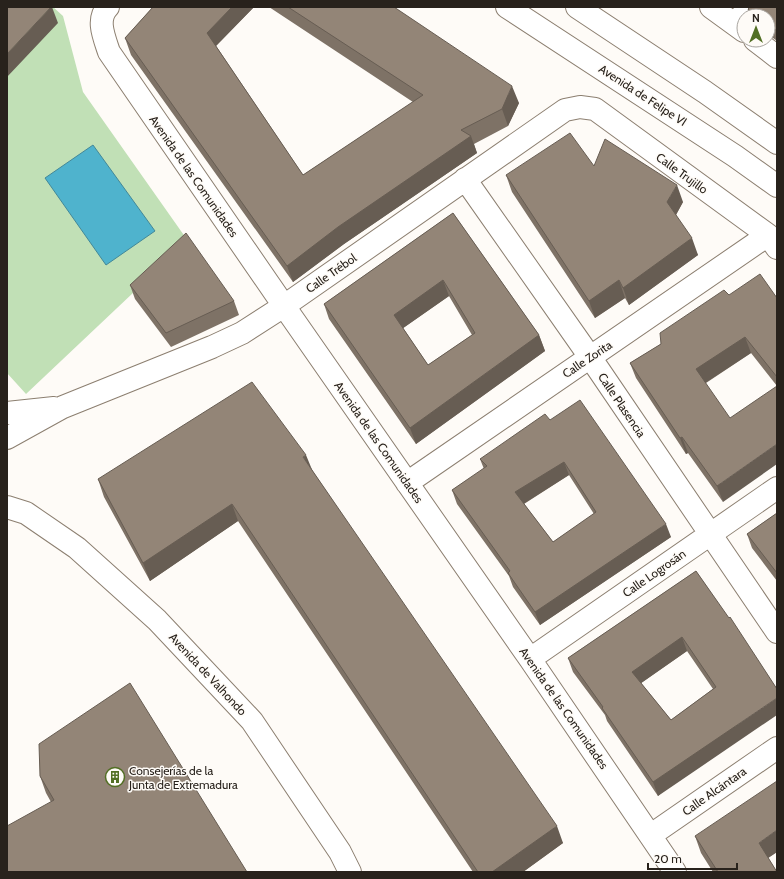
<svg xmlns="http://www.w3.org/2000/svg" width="784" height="879" font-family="Cabin,sans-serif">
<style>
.green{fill:#c1e0b6}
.water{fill:#4fb3cd;stroke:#438898}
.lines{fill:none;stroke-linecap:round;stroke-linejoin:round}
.street-casing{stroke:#8c7f70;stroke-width:24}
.highway-casing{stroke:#8c7f70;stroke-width:24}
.street{stroke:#fff;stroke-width:22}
.highway{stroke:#fff;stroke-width:22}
.wall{fill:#7e7266;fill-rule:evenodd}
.shaded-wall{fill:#675d53}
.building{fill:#938577;stroke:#675d53;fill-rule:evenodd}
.labels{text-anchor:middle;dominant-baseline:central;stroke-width:3;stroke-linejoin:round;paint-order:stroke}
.street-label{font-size:12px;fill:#28221c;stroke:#fefbf7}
.poi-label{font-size:12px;fill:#28221c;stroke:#fefbf7;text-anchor:start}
</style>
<rect width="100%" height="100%" fill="#fefbf7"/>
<path class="green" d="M7,7H53L63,16L83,92L188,241L26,394L7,373Z"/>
<path class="water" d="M93,145L155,231L106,265L45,178Z"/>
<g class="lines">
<g class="street-casing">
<path id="street" d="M108,7C96,19 104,37 109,52L284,306L530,659L675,872
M711,7L744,31
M733,23L753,7
M755,40L777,57
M465,179L590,357L777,632
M7,413L54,408
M7,438L63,407L212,347L242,333L284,306L565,110L580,107L595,109L768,235L777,248
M407,483L768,235
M7,507L26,513L77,548L157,620L252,721L340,852L350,872
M530,659L777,488
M651,835L777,748"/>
</g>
<g class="highway-casing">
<path id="highway" d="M507,7L735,156L777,186
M577,7L705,92L777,143"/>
</g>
<use href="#street" class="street"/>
<use href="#highway" class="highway"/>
</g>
<path class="wall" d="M153,7H254L216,46L303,175L413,102L269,7H394L519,103L508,126L474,144L477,153L344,244L293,282L131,55L125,38Z
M777,7V41L768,34V16H751L748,9Z
M594,166L683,202L676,215L698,255L629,305L625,298L595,318L512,192L506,175Z
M453,213L539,335L545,351L416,444L329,319L324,304ZM449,296L472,335L428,365L403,328Z
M130,285L234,301L239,315L171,347L135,299Z
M729,295L777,298V386L751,353L706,383L723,502L688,453L686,454L636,378L630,363L661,344Z
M550,420L671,537L540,625L513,587L509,576L457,504L452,490L484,469L480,459ZM569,475L594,514L553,542L524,504Z
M312,470L563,843L523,872H473L238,521L150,581L104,497L98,479Z
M777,513V581L752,548L747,534Z
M696,571L777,689L658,796L607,721L605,715L573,672L568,658ZM687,651L713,689L671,720L641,683Z
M40,776L247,872L51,802L46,793Z
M695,836L777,852L768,858L777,872H713L701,853Z"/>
<path class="shaded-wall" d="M51,7H52L58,23L7,77V54Z
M232,7H254L213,49L207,33Z
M512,86L519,103L508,126L502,109Z
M471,136L477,153L344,244L293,282L287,266L338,227Z
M677,185L683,202L673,220L667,202Z
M692,238L698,255L629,305L623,288Z
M443,280L449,296L399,331L394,315Z
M619,280L625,298L595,318L589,301Z
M539,335L545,351L416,444L410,428Z
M745,337L751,353L702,385L696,369Z
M682,437L688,453L686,454L680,438Z
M777,444V464L723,502L717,486Z
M306,455L313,472L303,457Z
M564,462L569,475L520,506L515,492Z
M232,504L238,521L150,581L143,563Z
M666,524L671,537L540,625L535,612Z
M682,637L687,651L637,686L632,672Z
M777,698V715L658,796L653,782Z
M557,826L563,843L523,872H492Z
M777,830V852L765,860L759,843Z"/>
<path class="building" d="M7,7H51L7,54Z
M153,7H232L207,33L303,175L423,95L288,7H394L512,86L502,109L461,130L471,136L338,227L287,266L125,38Z
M750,7H777V31L768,24V16H757L751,14L748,9Z
M570,133L594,166L605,139L677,185L667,202L692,238L623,288L619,280L589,301L506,175Z
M453,213L539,335L410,428L324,304ZM443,280L475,333L428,365L394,315Z
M186,233L234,301L166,333L130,285Z
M760,274L777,298V377L745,337L696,369L730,418L777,386V444L717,486L682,437L680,438L630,363L661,344L660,333L724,290L729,295Z
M252,382L306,455L303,457L557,826L492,872H478L232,504L143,563L98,479Z
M580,400L666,524L535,612L508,573L510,571L452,490L487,466L480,459L545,414L550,420ZM564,462L596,512L553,542L515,492Z
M777,513V573L747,534Z
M696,571L729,618L730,617L777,689V698L653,782L602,708L603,707L568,658ZM682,637L716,687L671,720L632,672Z
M130,683L247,872H7V826L54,800L40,776L39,744Z
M777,781V830L759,843L777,872H718L695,836Z"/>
<defs>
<g id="building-ring" transform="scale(1)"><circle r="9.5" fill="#fefbf7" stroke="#526f24" stroke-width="1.5"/><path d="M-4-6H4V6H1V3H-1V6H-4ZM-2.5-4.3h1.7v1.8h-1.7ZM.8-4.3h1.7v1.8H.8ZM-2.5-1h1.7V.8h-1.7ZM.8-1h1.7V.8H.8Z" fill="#526f24"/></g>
</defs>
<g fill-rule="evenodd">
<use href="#building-ring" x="115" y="777"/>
</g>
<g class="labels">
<g class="street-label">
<text transform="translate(643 95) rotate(33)">Avenida de Felipe VI</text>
<text transform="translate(682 173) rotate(36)">Calle Trujillo</text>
<text transform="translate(194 176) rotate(55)">Avenida de las Comunidades</text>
<text transform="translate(331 273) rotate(-35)">Calle Trébol</text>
<text transform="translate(587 359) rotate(-34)">Calle Zorita</text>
<text transform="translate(622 405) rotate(56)">Calle Plasencia</text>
<text transform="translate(379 442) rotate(55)">Avenida de las Comunidades</text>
<text transform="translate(654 573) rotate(-35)">Calle Logrosán</text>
<text transform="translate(208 674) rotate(47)">Avenida de Valhondo</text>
<text transform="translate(564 708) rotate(55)">Avenida de las Comunidades</text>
<text transform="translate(714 791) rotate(-35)">Calle Alcántara</text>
</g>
<g class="poi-label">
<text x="129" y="770">Consejerías de la<tspan x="129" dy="14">Junta de Extremadura</tspan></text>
</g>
</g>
<rect width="784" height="879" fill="none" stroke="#28221c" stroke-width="16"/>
<g transform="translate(756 28)"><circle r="19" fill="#fefbf7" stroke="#a8a49f"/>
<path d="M0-3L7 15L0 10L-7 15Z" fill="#526f24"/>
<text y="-6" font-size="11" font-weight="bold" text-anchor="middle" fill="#28221c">N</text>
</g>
<path d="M648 863v6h89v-6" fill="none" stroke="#28221c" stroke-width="2"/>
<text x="654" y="863" font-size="12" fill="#28221c" stroke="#fefbf7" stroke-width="3" paint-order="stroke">20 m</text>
</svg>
